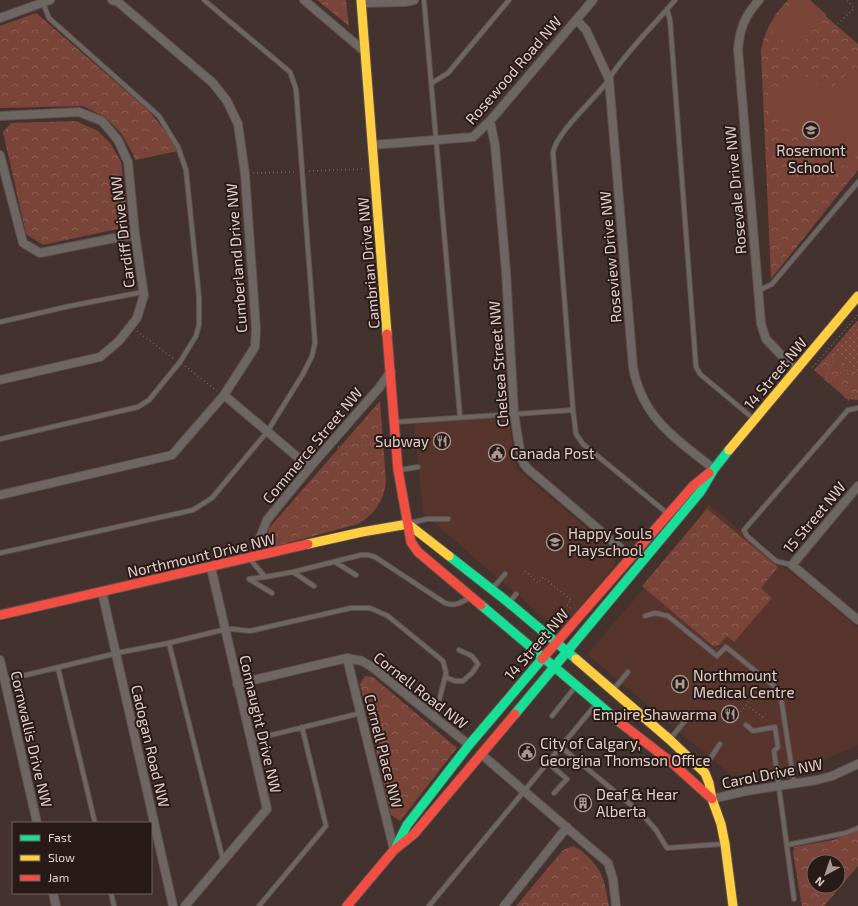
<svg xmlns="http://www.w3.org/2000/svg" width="858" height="906" font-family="'Exo 2',sans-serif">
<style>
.built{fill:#57352c}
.grass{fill:url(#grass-dots)}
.park{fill:url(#park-crowns);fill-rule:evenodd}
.pitch{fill:#7b4438}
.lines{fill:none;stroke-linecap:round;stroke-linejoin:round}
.lane-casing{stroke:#5e4f4c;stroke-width:6}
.street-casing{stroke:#5e4f4c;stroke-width:10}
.fast-casing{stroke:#5e4f4c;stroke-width:11}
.slow-casing{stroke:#5e4f4c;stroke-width:11}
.jam-casing{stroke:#5e4f4c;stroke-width:11}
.path{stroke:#6e6564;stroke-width:1.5;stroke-dasharray:1 3;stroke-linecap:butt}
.lane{stroke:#6e6663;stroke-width:4}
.street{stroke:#6e6663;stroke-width:8}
.fast{stroke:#16e098;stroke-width:9}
.slow{stroke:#ffcf43;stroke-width:9}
.jam{stroke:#f24e42;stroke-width:9}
.labels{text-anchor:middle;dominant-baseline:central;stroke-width:4;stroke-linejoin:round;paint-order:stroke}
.street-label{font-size:15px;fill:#e3cfca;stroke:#281a17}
.poi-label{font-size:15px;fill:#e3cfca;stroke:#281a17;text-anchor:start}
</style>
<defs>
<pattern id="grass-dots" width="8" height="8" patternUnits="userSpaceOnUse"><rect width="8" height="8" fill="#7b4438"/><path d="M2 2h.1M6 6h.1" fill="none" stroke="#8e5e53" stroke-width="1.8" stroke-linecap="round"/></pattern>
<pattern id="park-crowns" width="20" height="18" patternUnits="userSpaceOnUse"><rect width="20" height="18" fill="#7b4438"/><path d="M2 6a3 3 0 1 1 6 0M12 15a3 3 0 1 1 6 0" fill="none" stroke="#8e5e53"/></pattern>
</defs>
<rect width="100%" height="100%" fill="#43322e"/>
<path class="built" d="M509,417L515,463L519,471L614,551L617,556L616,557L615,565L563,627H556L552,625L423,513L414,422Z
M709,504L773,559L813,590L858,628V745L825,760L784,768L732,776L587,654L645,587Z"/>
<path class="grass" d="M858,320V374L831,351Z"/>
<path class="park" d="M317,0H346L349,26Z
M788,0H807L858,44V170L771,279L761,51C764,31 774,14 788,0Z
M36,13L149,111L171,138L178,151L135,160L133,154L121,133L105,117L83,106L0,108V26Z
M76,121L98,131L111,144L121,162L128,221L122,228L43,245L26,234L3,132L11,123Z
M831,351L858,374V400L847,399L814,370Z
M380,401L386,481C384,501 375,514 358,524L269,548L267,535L270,527Z
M707,509L778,567L761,588L772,598L734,642L727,636L719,645L713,646L642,586Z
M365,676L373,677L457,748L400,821L391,815L360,684Z
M858,831V866L824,906H802L793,853L794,847L833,840ZM814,862H838V886H814Z
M573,846C578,848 582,851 586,855C604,871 605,884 609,906H516L563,850Z"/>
<path class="pitch" d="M796,0H810L827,15L795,51L771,29Z
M856,66L858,68V153L846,167L771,105L800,71L855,116L831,89Z"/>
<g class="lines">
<g class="lane-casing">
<path id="lane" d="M424,0L460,417
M667,9L670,20L696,367L700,374L755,420
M432,83L448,73L509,0
M758,291L772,284L858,182
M0,322L70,306L143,292
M395,422L573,410
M0,439L138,407L149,400L180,362L196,336L199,325V297L186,170L178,147L159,116L49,18L43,3
M399,470L418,467
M667,513L583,444L576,434L573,410L553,152C557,133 590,103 603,87C608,82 611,75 615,70C633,45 655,24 675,0
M410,523L427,519H448
M0,553L193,510L212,498L267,432L303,374L312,356L315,343L296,89L290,72L204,0
M250,559L265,577L293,572L361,555H369L375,557L445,603C455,607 461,602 470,598
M335,562L356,575
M792,565L776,561L747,536L744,530L848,410L858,408
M293,572L314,586
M265,577L249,579L272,593
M492,589L505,574
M510,602L516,594
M645,616L655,613L668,616L717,656L726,647L780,691L794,783
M169,643L223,860
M58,668L95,823
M445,677L455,681H463L472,673L478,664L472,656L459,650
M5,680L122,652L169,643L218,631L232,629L250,631L351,608H370L388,616L443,661L446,673L435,717
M613,690L628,672
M552,716L576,686
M746,725L753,731L775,727L778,747L774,751L794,899
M670,739L685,721
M251,740L361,713
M561,747L642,814L656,830L667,848L723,844
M548,763L567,779L554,793
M705,771L710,759L720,744
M787,845L846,833L858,828
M111,893L114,906
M259,906L326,826L302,727
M429,906L597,703"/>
</g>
<g class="street-casing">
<path id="street" d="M304,0L364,51
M759,0C745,16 740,27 738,49L761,324L766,339L782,356L798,369
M361,3L405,2L414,0
M0,18L50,0
M577,20L586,30L609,79L633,367C642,418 676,439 714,469
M0,116L79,112L102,121L118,140L128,162L135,234L144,295L137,318L119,341L100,357L0,380
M490,121L495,145L506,271L514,413L521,457L524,464L528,469L631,557
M372,145L473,137L490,121L593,0
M0,155L23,243L40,253L135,234
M224,395L301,460L311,466
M858,486L792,565L858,620
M0,495L172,455L224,395L255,347L256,329L245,174L238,124L227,101L213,83L118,2L112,0
M259,540L267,520L311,466L379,388L391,371
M102,592L173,906
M347,658L394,850
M0,660L37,823
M237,684L347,658L362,661L372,667L469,745
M481,754L608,863L613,879L616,906
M712,799L746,791L817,780L832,776L858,764
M53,893L56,906
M185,906L267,809L211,568
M504,906L567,827"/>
</g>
<g class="fast-casing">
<path id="fast" d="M449,556L509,603L576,659
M481,605L622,724
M515,714L701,491L714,469L729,450
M396,847L407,825L469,745L542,659"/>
</g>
<g class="slow-casing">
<path id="slow" d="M361,0L387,334
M729,450L858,296
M308,544L362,532L408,524L449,556
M576,659L669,739L705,773L709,783L712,799L721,824L725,844L733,906"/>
</g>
<g class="jam-casing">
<path id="jam" d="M387,334L398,470L411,542L418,552L481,605
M0,615L308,544
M542,659L693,486L709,473
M622,724L671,762L712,799
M347,906L394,850L414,834L515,714"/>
</g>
<path class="path" d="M834,31L837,25L854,8L846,0
M309,171L362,169
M253,173L297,172
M858,315L813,367L817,371L830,357L833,358V361L825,379L826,382H829L845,369L848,372L845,397L846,399L848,400L858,396
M137,331L174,359
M185,366L217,391
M338,447L383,443
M525,571L538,583L543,577L571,600L567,605L573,610
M746,705L764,718
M733,721L758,691L760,692L754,699L755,700L760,698"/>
<use href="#lane" class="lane"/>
<use href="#street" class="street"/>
<use href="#fast" class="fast"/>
<use href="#slow" class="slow"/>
<use href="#jam" class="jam"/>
</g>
<defs>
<g id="school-ring" transform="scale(0.9)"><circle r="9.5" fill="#281a17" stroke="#ab9893" stroke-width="1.5"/><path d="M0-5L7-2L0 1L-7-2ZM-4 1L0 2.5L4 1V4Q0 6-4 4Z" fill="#ab9893"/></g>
<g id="restaurant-ring" transform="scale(0.9)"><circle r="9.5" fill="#281a17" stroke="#ab9893" stroke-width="1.5"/><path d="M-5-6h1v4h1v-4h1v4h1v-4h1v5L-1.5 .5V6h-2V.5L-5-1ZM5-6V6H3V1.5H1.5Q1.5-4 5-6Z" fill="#ab9893"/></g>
<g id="civic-ring" transform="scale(0.9)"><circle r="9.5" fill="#281a17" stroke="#ab9893" stroke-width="1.5"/><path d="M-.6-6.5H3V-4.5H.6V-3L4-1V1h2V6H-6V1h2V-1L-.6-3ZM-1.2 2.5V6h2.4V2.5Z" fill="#ab9893"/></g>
<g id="hospital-ring" transform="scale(0.9)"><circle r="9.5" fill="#281a17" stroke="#ab9893" stroke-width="1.5"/><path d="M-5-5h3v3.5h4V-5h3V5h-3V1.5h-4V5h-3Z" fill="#ab9893"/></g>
<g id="building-ring" transform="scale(0.9)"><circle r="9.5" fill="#281a17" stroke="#ab9893" stroke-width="1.5"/><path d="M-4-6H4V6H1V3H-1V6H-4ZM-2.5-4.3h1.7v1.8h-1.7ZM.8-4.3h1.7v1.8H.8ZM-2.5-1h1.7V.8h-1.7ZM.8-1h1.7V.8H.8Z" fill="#ab9893"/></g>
</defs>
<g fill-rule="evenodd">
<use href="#school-ring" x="811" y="130"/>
<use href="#restaurant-ring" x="442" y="441"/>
<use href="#civic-ring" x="497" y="453"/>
<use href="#school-ring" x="555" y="542"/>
<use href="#hospital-ring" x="680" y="684"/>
<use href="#restaurant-ring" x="730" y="714"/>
<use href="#civic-ring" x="527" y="752"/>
<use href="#building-ring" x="583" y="803"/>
</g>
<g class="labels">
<g class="street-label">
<text transform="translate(513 70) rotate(-49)">Rosewood Road NW</text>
<text transform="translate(735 190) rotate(-95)">Rosevale Drive NW</text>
<text transform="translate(122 232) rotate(-97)">Cardiff Drive NW</text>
<text transform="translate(610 257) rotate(-95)">Roseview Drive NW</text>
<text transform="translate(236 258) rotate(-94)">Cumberland Drive NW</text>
<text transform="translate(368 263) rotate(-95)">Cambrian Drive NW</text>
<text transform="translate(498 364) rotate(-94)">Chelsea Street NW</text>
<text transform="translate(775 373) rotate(-50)">14 Street NW</text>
<text transform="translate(312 445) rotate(-50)">Commerce Street NW</text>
<text transform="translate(814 517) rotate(-50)">15 Street NW</text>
<text transform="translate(201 555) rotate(-13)">Northmount Drive NW</text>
<text transform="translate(536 644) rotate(-49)">14 Street NW</text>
<text transform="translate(421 690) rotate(38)">Cornell Road NW</text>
<text transform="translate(261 724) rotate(77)">Connaught Drive NW</text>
<text transform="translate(32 739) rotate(77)">Cornwallis Drive NW</text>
<text transform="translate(151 746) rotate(77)">Cadogan Road NW</text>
<text transform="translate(384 751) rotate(76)">Cornell Place NW</text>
<text transform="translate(772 773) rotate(-11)">Carol Drive NW</text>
</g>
<g class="poi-label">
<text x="811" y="150" text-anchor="middle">Rosemont<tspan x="811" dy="17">School</tspan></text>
<text x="429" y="441" text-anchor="end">Subway</text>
<text x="510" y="453">Canada Post</text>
<text x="568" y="533">Happy Souls<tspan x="568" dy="17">Playschool</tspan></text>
<text x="693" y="675">Northmount<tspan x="693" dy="17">Medical Centre</tspan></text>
<text x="717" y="714" text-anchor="end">Empire Shawarma</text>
<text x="540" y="743">City of Calgary,<tspan x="540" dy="17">Georgina Thomson Office</tspan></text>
<text x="596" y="794">Deaf &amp; Hear<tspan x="596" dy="17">Alberta</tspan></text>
</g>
</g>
<rect x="12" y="822" width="140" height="72" fill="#281a17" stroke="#73625f"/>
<rect x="20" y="835" width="20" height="6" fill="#16e098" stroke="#73625f"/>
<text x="48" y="842" font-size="12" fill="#e3cfca">Fast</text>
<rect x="20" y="855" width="20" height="6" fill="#ffcf43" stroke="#73625f"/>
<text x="48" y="862" font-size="12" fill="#e3cfca">Slow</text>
<rect x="20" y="875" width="20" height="6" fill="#f24e42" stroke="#73625f"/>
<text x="48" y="882" font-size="12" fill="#e3cfca">Jam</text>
<g transform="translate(826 874) rotate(220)"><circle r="19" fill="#281a17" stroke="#73625f"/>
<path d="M0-3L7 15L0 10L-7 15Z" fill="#ab9893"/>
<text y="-6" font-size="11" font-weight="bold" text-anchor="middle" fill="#e3cfca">N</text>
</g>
</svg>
